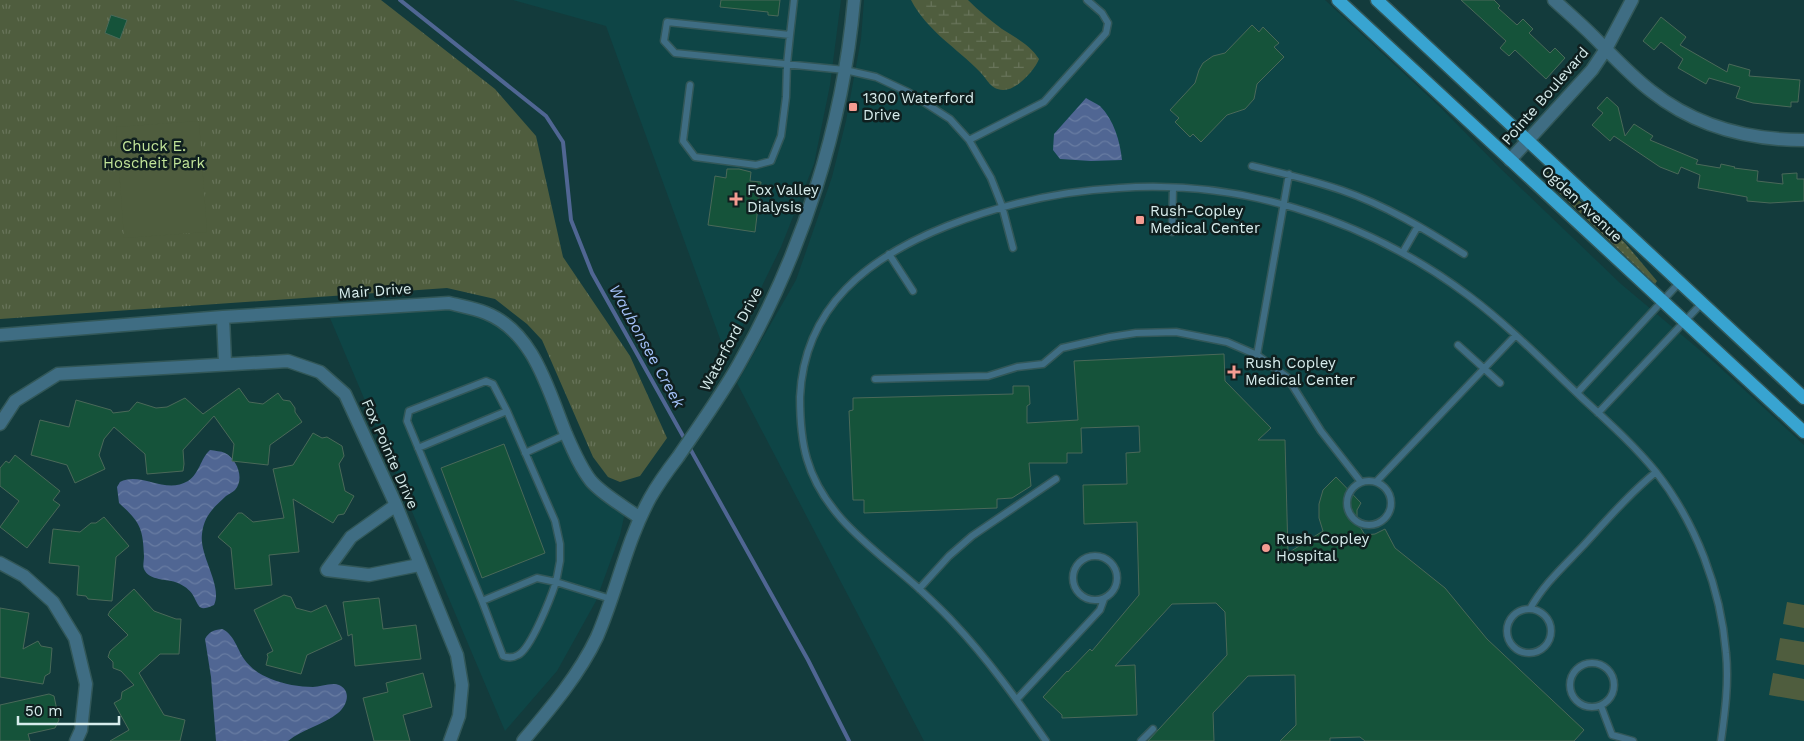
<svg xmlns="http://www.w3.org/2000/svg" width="1804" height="741" font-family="'Work Sans',sans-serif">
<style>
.built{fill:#0e4546}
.grass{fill:url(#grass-dots)}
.wetland{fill:url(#wetland-marsh)}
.park{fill:url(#park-tufts)}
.pitch{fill:#4f5d3e}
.water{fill:url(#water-waves)}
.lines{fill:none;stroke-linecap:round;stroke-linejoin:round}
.stream{stroke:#506693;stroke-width:4}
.building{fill:#15533a;stroke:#4a6959}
.lane-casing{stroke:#325758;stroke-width:9}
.street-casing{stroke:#325758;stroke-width:15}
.primary-casing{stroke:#325758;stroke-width:15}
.lane{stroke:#3f6d83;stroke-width:6}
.street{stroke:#3f6d83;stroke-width:12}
.primary{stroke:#38a4d1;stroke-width:12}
.poi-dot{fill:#f59c92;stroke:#0f1f1f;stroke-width:2}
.labels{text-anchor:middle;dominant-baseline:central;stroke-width:5;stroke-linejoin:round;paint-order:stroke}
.street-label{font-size:15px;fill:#d7ecec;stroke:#0f1f1f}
.poi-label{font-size:15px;fill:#d7ecec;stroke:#0f1f1f;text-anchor:start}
.park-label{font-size:15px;fill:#c2e599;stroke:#0f1f1f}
.water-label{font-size:16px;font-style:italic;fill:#a5c2f9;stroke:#0f1f1f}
</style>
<defs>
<pattern id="grass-dots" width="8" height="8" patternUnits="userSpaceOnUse" patternTransform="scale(1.25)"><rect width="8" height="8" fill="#4f5d3e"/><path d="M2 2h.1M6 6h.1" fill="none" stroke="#68745a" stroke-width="1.8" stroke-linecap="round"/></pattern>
<pattern id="wetland-marsh" width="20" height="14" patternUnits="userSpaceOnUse" patternTransform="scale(1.25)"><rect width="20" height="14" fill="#4f5d3e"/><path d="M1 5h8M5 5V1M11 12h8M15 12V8" fill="none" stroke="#68745a"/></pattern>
<pattern id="park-tufts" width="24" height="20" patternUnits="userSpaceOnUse" patternTransform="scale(1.25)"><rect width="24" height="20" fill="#4f5d3e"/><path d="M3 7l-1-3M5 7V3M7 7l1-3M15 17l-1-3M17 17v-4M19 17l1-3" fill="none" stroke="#68745a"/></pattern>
<pattern id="water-waves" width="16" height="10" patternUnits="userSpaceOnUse" patternTransform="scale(1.25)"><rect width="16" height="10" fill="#506693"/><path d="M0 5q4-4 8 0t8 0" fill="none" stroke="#687ca2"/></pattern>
</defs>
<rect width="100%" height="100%" fill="#133b3c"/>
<path class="built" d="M513,0H841L830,85L814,164L781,247L727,358L606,26Z
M864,0H1325L1440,107L1501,169L1621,284L1714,362L1804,445V741H924L737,383L796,280L832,177L846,121L861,39Z
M442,308L484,317L507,330L529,348L577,462L626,508L620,535L596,601L557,671L505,731L330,318L396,310Z"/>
<path class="grass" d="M1545,169L1625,243L1657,281L1655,284L1558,192L1545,176L1543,171Z"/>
<path class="wetland" d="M911,0H968C979,11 990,20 1002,29C1016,38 1030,45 1039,59C1035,70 1016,91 1003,90C990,89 988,80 980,72C957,48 927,31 911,0Z"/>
<path class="park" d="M0,0H381L495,89L536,136L563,257L630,356L667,438L640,476L620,482L608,477L593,457L542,340L527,324L495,299L447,288L0,319Z"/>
<path class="pitch" d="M199,121L207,232L124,238L116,127Z
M1787,602L1804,605V628L1783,624Z
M1780,638L1804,642V665L1776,660Z
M1773,673L1804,679V701L1769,695Z"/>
<path class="water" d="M1086,98C1090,101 1096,103 1100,106C1114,120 1120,141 1122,160L1091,161L1060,159L1053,150L1054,134Z
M210,450C215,451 221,451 225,453C237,459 245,479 235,490C233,492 229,494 226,496C213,508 204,516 202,534C199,556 223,586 214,605C200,611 200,609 194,597C191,591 186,587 180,584C170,578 152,582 145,571C142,567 144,562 144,556C143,528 140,522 119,503L117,487L120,482C141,471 165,495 188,481C200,473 200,459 210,450Z
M222,629C234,634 237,649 244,659C251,669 261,675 271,679C283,684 300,687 313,687C320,687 332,682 339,685C352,691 347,706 338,713C323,725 303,729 288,741H216L211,677L205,639C209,632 213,630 222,629Z"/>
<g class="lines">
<path class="stream" d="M400,0L546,116L563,142L571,220L592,273L808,660L849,741"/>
</g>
<path class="building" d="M721,0H780L778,16L768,15V12L720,7Z
M1461,0H1494L1500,6L1498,8L1517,25L1523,19L1533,29L1529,33L1550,53L1555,48L1565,58L1546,79L1515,50L1509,56L1500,48L1506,41Z
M111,15L127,20L120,39L105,33Z
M1661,17L1686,37L1680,45L1727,72L1729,64L1750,70L1749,76L1800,80L1798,102H1791V107L1753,103L1736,98L1740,87L1709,78L1706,84L1678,68L1683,59L1661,42L1654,50L1643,41Z
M1252,25L1259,32L1263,27L1279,43L1274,47L1284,57L1257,84L1254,99L1245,109L1227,115L1201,142L1193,134L1190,137L1175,122L1179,118L1170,110L1195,83L1199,70L1203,63L1213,56L1225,53Z
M1607,97L1618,107L1625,136L1634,124L1653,136L1650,140L1698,160L1696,164L1720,168L1721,164L1735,167L1734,168L1758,171L1757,181L1783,184L1782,174L1797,173V179H1804V201L1770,203L1747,201V197L1698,188L1700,175L1681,167L1678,174L1660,167L1614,136L1610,141L1592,125L1603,113L1597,108Z
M727,169H739L751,172L750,181L761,182L755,232L708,225L715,176L726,178Z
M1224,354L1225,381L1271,428L1258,440H1285L1288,553L1323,531L1319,518V504L1323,490L1336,477L1361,503L1357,510V522L1365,535L1375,534L1385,529L1395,548L1445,588L1487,639L1584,730L1574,741H1365L1360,737L1330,738V741H1280L1296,725L1295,675L1248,676L1213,713L1214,741H1148L1227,655L1225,612L1216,603L1172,604L1115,666L1135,665L1137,715L1062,718V715L1043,697L1067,671L1068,672L1090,649L1092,651L1139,595L1137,522L1084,524L1083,485L1127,484L1126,453L1140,452L1139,426L1081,428L1082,453H1067V463H1029L1031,486L1012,498L997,499V508L864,513V500H853L849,411L853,410V398L1013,394V386H1029L1030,404L1027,406V423L1078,420L1074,361Z
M239,388L249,402L263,404L278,393L283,400L290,401L295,408V412L302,422L270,445L268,465L232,461L234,444L214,416L183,450L184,464L183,471L147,474L145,454L114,427L104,439L99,455L105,469L75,483L67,465L31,455L40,420L69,427L76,400L111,410L113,413L129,411L137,402L156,408L167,407L185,398L203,414Z
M313,433L322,438L327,437L342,446L344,456L339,464L345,491L354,496L344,514L338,515L333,523L293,499L299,552L269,555L272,585L235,589L231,548L218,537L238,513H242L253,522L284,518L273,469L293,465Z
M504,444L545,553L482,578L441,468Z
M15,455L60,491L53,500L60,505L27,548L0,527L19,501L0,486V468L6,461L9,463Z
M104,517L129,546L116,557L112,601L88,599L86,596L77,595L79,566L49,563L53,529L80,532L91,523H96Z
M134,589L154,611L176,619H181L179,654H160L139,673L164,715L185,720L180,741H110L129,730L114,703L121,699L122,692L134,685L121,671L113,668V662L108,657L110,651L128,635L108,615L110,611Z
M284,595L291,597L296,608L311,612L326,605L342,639L307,655L301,674L266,665L268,657L267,654L273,651L254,610Z
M379,598L383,629L416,625L421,659L355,666L352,634L348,636L343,602Z
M0,608L29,613L23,649L38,641L41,646L52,648L50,673L45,676L43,684L0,677Z
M423,673L432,707L403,715L410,741H374L363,698L388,692L386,683Z
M49,694L54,696L59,720L55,728L28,734L30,741H0V705Z"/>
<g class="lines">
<g class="lane-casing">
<path id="lane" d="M794,0L790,35L667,22L664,41L675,53L845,70L876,77L908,92L950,119L969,140L991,178L1002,206L1013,248
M690,85L683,141L695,157L756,165L771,161L781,136L786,97L787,64L790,35
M969,140L1044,102L1106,33L1108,23L1102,13L1087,0
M1252,166C1282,173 1312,180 1341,190C1385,205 1425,229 1464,254
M1172,232L1173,188
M1403,252L1418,226
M889,254L913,291
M1458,345L1500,383
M1257,355L1289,174
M875,379L988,376L1017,367L1043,364L1062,348L1110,337L1136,333L1176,332L1227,342L1257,355L1287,377L1321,431L1361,482
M1577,393L1680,282
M1598,413L1702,303
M418,448L507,411
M525,453L567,434
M1347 503a22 22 0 1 1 44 0a22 22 0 1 1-44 0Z
M1376,482L1515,336
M1073 578a22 22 0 1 1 44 0a22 22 0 1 1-44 0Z
M919,589L949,556L972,536L1056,479
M482,601L537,578L556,582L560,561V544L555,521L507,411L493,384L486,381L409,411L407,421L482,601L503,656C508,658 513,658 518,655C531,649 551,597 556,582L611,599
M1530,609C1543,585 1563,567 1582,547C1606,521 1629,494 1656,472
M1507 631a22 22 0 1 1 44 0a22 22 0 1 1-44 0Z
M1570 685a22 22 0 1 1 44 0a22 22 0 1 1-44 0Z
M1017,699L1100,610L1104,599
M1601,706L1612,735L1633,741
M1046,741C1017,700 988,659 953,622C941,609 928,597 915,585C873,548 823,515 807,459C801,439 800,418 800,397C804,306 869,257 947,226C1003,204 1058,191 1119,188C1178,184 1239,191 1295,208C1358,227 1416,256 1469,296C1509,326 1545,363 1581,397C1607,421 1634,445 1656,472C1696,523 1721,589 1726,653C1729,682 1725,712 1721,741
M1141,741L1153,729"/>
</g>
<g class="street-casing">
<path id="street" d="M1554,0C1567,12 1581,24 1593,36C1612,55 1630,75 1651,91C1695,126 1749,140 1804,140
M1510,160L1592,70L1606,49L1632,0
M223,317L225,363
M0,335L223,317L449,303C461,306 474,308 486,313C534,332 548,390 566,434C573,450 580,467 591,481C603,495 625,507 640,518
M0,424L15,401L58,374L288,361L320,372L345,394L396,505L457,655L462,685L459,716L450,741
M396,505L351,537L327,570L369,575L419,565
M0,563L24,576L53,602L75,638L86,684L81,730L76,741
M523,741C550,709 579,675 597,637C617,591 626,542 650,498C658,484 668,470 678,457C699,426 721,396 739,364C802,253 843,127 854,0"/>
</g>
<g class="primary-casing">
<path id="primary" d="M1338,0L1804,432
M1377,0L1804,398"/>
</g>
<use href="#lane" class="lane"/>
<use href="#street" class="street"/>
<use href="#primary" class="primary"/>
</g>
<g class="poi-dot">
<rect x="848" y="102" width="10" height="10" rx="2.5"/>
<path d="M733.5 191.5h5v5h5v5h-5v5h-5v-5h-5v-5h5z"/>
<rect x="1135" y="215" width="10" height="10" rx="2.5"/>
<path d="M1231.5 364.5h5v5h5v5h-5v5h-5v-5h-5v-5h5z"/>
<circle cx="1266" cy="548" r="5"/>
</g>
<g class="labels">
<g class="street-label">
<text transform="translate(1545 96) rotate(-49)">Pointe Boulevard</text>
<text transform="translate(1582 204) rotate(43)">Ogden Avenue</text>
<text transform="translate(375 291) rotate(-4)">Mair Drive</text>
<text transform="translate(731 339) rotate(-62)">Waterford Drive</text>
<text transform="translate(390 454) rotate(66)">Fox Pointe Drive</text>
</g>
<g class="poi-label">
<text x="863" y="98">1300 Waterford<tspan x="863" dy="17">Drive</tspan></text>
<text x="747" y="190">Fox Valley<tspan x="747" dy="17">Dialysis</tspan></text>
<text x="1150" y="211">Rush-Copley<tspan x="1150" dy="17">Medical Center</tspan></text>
<text x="1245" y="363">Rush Copley<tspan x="1245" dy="17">Medical Center</tspan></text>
<text x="1276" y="539">Rush-Copley<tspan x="1276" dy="17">Hospital</tspan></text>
</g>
<g class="park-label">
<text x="154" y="146">Chuck E.<tspan x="154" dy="17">Hoscheit Park</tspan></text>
</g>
<g class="water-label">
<text transform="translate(647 346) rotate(61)">Waubonsee Creek</text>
</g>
</g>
<path d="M18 716v8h101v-8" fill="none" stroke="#d7ecec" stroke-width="2.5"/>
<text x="25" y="716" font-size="15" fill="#d7ecec" stroke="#0f1f1f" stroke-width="4" paint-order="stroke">50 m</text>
</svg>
